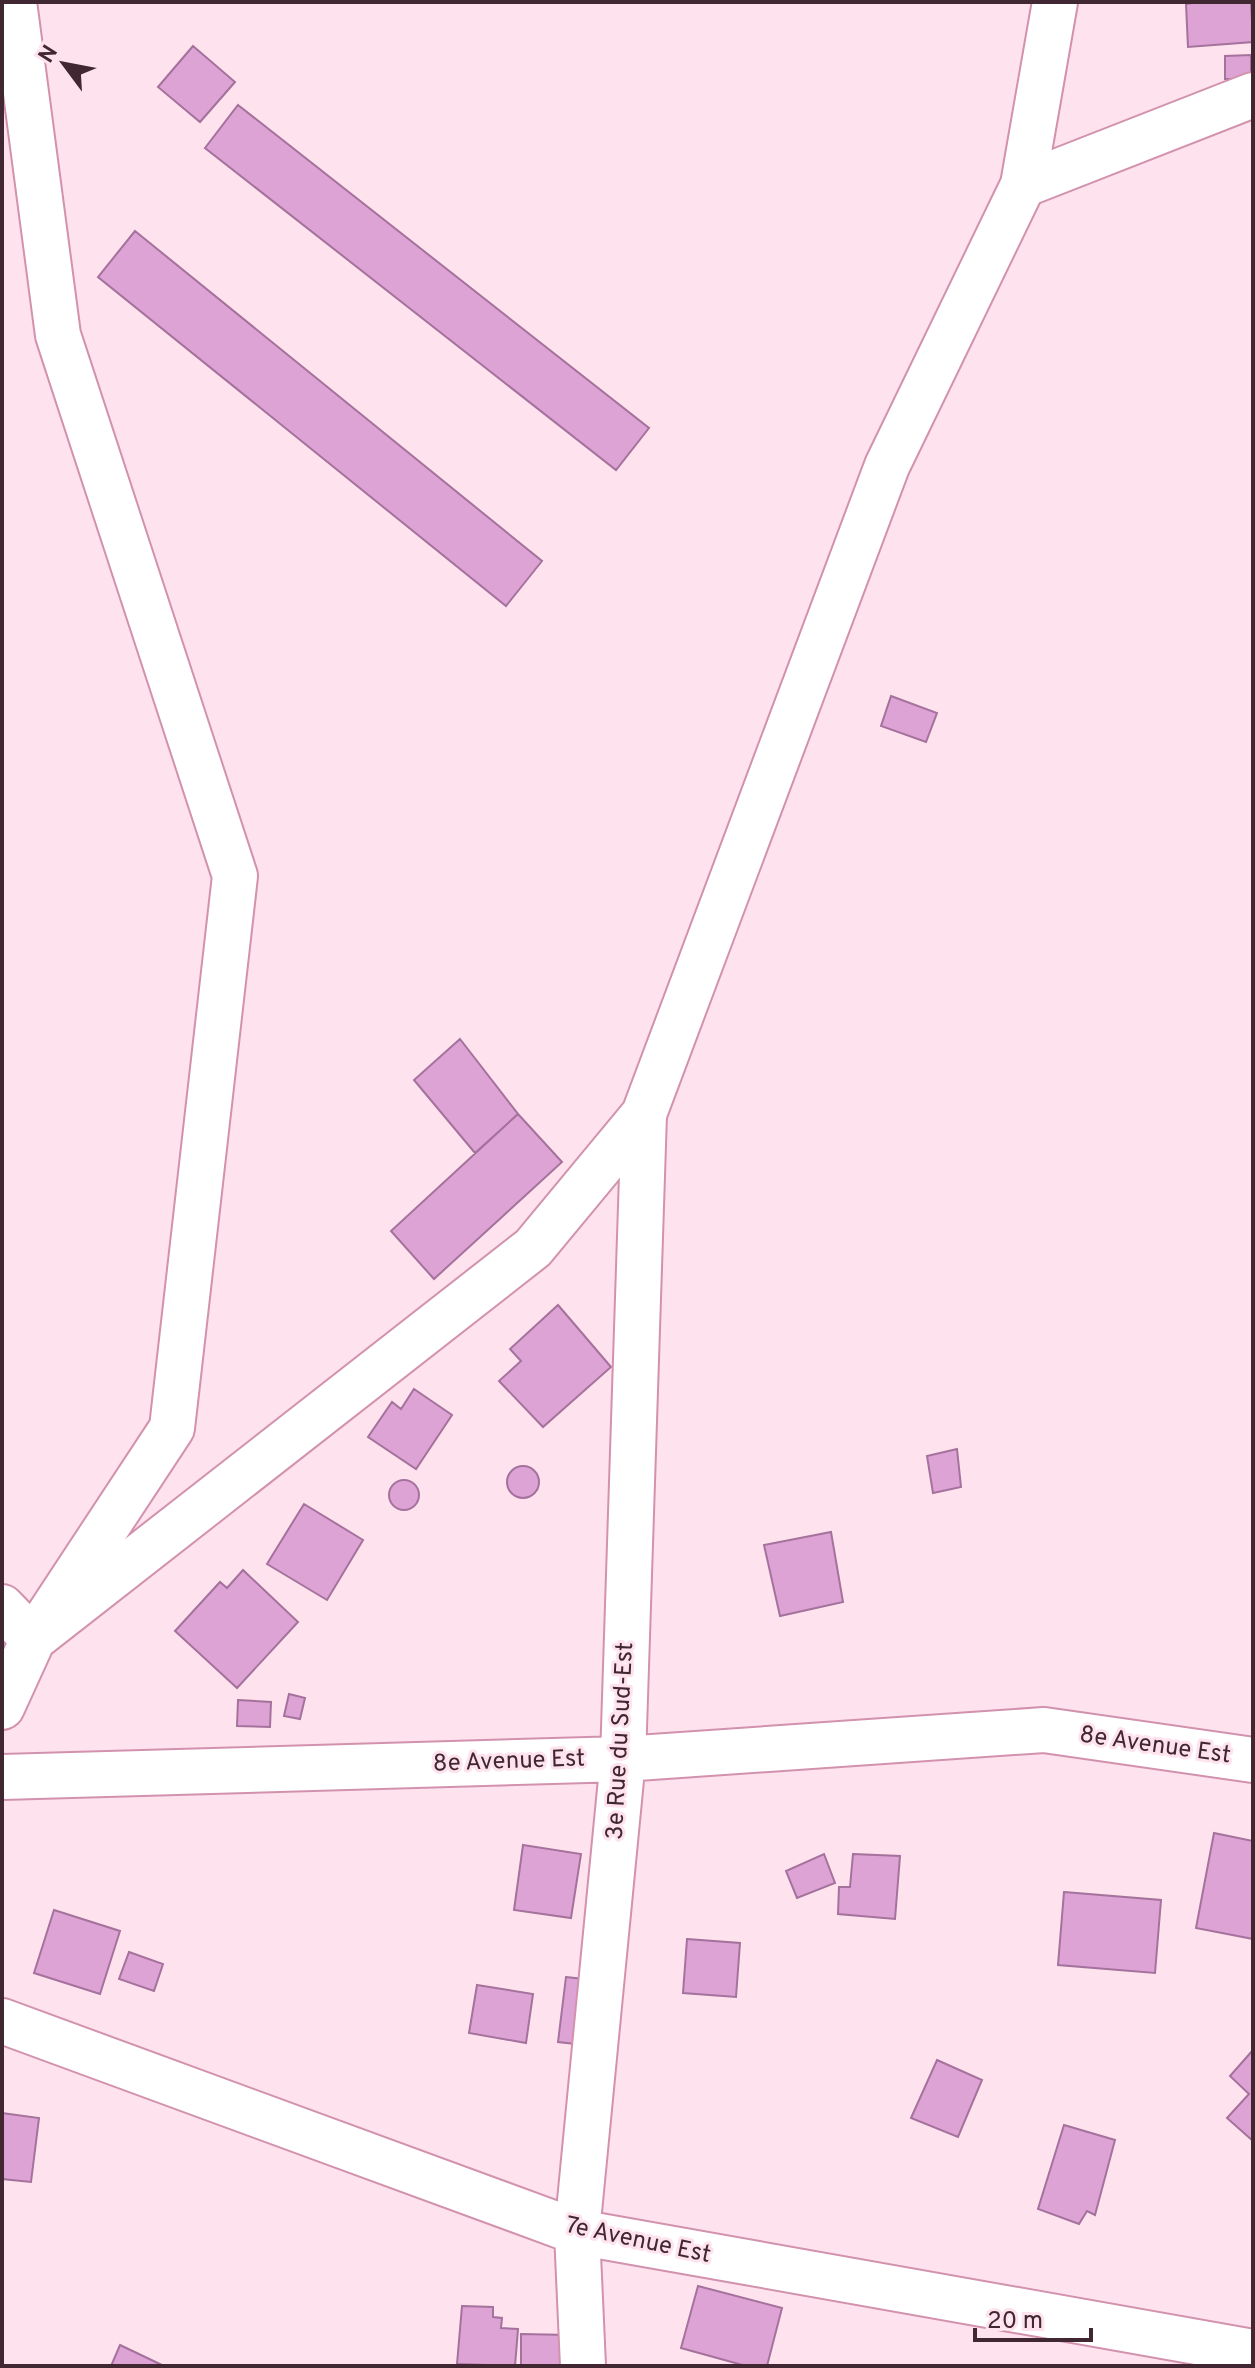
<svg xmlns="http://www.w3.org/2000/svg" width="1255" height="2368" font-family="Overpass,sans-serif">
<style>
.building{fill:#dea3d5;stroke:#a4729c;stroke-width:2}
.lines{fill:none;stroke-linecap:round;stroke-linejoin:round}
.minor-casing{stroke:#d292ae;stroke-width:48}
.tertiary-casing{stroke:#d292ae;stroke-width:48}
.minor{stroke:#fff;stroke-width:44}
.tertiary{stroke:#fff;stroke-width:44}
.labels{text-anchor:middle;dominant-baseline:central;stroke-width:6;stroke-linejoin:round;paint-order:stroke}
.street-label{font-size:24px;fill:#412732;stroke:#fee2ed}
</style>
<rect width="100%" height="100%" fill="#fee2ed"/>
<path class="building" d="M1198,2H1251L1253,42L1188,47L1186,4Z
M193,46L235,82L200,122L158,87Z
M1251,55V79H1225V56Z
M238,105L649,428L616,470L205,148Z
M135,231L542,561L506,606L98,277Z
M891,696L937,713L926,742L881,726Z
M460,1039L518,1114L475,1153L414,1080Z
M518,1114L562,1162L434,1279L391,1231Z
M558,1305L611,1367L543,1427L499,1381L521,1361L510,1349Z
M414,1389L452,1415L416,1469L368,1437L392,1402L401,1409Z
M957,1449L961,1487L933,1493L927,1456Z
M507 1482a16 16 0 1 1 32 0a16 16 0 1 1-32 0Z
M389 1495a15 15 0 1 1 30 0a15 15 0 1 1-30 0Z
M304,1504L363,1540L327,1600L267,1564Z
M831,1532L843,1602L780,1616L764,1545Z
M243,1570L298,1622L237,1688L175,1631L220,1582L227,1588Z
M289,1694L305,1698L300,1719L284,1716Z
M238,1700L271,1702L270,1727L237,1726Z
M1214,1833L1253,1841V1939L1196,1928Z
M523,1845L581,1854L571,1918L514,1910Z
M824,1854L835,1883L797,1898L786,1871Z
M853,1854L900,1856L895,1919L838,1914L839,1887H850Z
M1064,1892L1161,1900L1155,1973L1058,1965Z
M54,1910L120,1931L100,1994L34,1973Z
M687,1939L740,1943L736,1997L683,1993Z
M129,1952L163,1964L154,1991L119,1979Z
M566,1977L592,1980L584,2045L558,2042Z
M477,1985L533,1994L526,2043L469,2033Z
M1253,2050V2141L1227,2118L1249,2094L1230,2076Z
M937,2060L982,2080L958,2137L911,2118Z
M2,2113L39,2118L31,2182L2,2179Z
M1064,2125L1115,2140L1095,2215L1087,2211L1079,2224L1038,2209Z
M698,2286L782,2308L767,2366H746L681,2348Z
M462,2306L493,2307V2317L502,2318L501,2328L518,2329L515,2366L457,2364Z
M521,2334L569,2335L568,2366H521Z
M120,2345L164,2366H111Z"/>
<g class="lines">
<g class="minor-casing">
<path id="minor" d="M1023,185L1253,95
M2,1607L33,1639L172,1428L235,876L58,335L14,2
M2,1777L623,1759L1044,1730L1253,1760
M2,2021L577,2232L1253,2352
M583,2366L577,2232L623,1759L644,1114"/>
</g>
<g class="tertiary-casing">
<path id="tertiary" d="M2,1707L33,1639L533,1248L644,1114L887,466L1023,185L1055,2"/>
</g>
<use href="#minor" class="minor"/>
<use href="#tertiary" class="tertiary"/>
</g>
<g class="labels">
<g class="street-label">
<text transform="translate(621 1741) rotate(-87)">3e Rue du Sud-Est</text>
<text transform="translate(1155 1746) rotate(8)">8e Avenue Est</text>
<text transform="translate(509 1762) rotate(-2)">8e Avenue Est</text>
<text transform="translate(638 2241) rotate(12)">7e Avenue Est</text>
</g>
</g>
<rect width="1255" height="2368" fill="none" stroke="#412732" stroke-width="8"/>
<g transform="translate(64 64) rotate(302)" stroke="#fee2ed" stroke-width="6" paint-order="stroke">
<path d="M0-6L14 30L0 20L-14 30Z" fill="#412732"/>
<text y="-12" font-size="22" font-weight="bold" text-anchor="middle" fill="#412732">N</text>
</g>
<path d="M975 2328v12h116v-12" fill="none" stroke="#412732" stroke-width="4"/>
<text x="987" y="2328" font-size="24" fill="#412732" stroke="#fee2ed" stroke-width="6" paint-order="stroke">20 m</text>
</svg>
